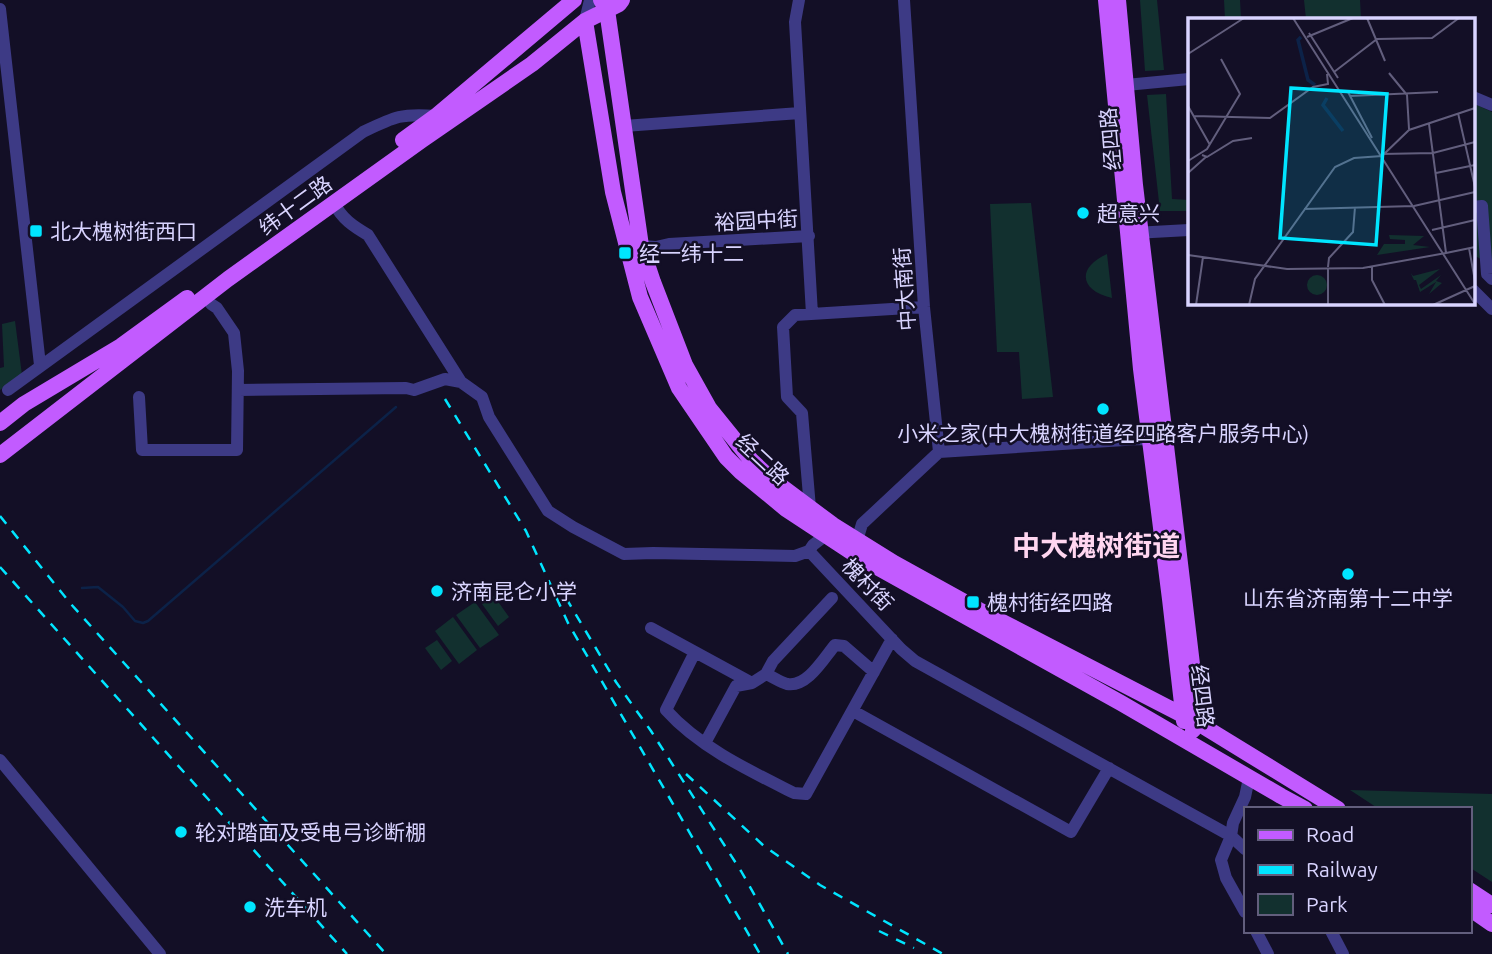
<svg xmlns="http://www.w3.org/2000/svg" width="1492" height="954" font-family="Ubuntu,'Noto Sans SC',sans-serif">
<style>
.green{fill:#12302f}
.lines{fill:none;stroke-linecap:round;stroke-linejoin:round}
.stream{stroke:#0c2248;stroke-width:2.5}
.minor{stroke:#3d3a85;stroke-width:12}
.major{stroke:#c25bff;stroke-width:16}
.rail{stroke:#00e5ff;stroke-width:2.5;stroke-dasharray:10 9;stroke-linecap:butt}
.poi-dot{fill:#00e5ff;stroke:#130f26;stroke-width:2.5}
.labels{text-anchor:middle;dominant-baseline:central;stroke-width:5;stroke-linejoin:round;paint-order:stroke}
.street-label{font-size:21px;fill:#d9d4ff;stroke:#130f26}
.poi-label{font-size:21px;fill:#d9d4ff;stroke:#130f26;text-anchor:start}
.district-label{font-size:28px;font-weight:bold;fill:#ffd6f0;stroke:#130f26}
.inset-river{fill:none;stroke:#0c2248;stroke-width:3.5}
.inset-road{fill:none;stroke:#625e7d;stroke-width:2}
.view{fill:#00e5ff;fill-opacity:0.15;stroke:#00e5ff;stroke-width:3.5}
.inset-edge{fill:none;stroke:#d9d4ff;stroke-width:3.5}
</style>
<rect width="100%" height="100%" fill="#130f26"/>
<path class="green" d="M1140,0H1157L1164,70L1145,71Z
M1224,0H1240L1241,19H1225Z
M1304,0H1360L1361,19H1306Z
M1166,94L1172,199L1189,200V211H1160L1147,95Z
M1473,103L1492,112V268L1485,261L1473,255Z
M1031,203L1053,397L1022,399L1019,352H997L990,204Z
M1107,254L1112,298C1080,291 1076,268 1107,254Z
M15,321L22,375L0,390V368L4,367L2,324Z
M494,596L509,617L498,626L482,604Z
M475,602L499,635L480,648L456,615Z
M453,617L477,650L459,664L435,631Z
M437,640L452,661L441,670L425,648Z
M1350,790L1492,794V882L1469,867V809H1379Z"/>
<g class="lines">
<path class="stream" d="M82,588L98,587L123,607L135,621L143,623L148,621L396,407"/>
<path class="minor" d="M799,0L795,22L812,314
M904,0L924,307L939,452
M0,9L40,365
M585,21L590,0
M1126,85L1189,79
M1473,97L1492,105
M624,126L800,113
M334,203C342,219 353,226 368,235L461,382L482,397L489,417L548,511L573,527L624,554L653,553L795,556L809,551
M1473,207L1482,206L1487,274L1492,279
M1134,233L1189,230
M641,246L656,247L669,244L809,236
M1473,290L1492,309
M8,390L363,132C394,117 401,113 436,116
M238,390L406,388L414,390L445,379L461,382
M139,397L142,450H237L238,371L234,333L217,308L211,304
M939,452L1140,439L1149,440
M810,508L802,413L787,397L783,327L795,315L924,307
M826,535L813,545L809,551L901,649L915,661L1231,836L1245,849
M854,538L859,534L862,524L939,452
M651,628L752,683
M695,652L666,710C699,747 750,771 794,793L806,794L892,639
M766,674C773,677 780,682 787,684C807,688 824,658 835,645L844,646L874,672
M853,711L1071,832L1109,768
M705,743L736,686L752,683L766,674L773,661L832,598
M0,760L160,954
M1245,912L1226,878L1221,860L1231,836L1233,823L1245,797L1249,778
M1256,931L1268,954
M1331,931L1343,954"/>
<path class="major" d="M601,0L607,10L641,246L653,282L685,365L709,408L751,460L770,478L833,525L894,563L979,610L1198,723L1338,809
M1106,0L1141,369L1170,599L1184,721
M1118,0L1135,185L1196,698L1198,723L1193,730
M585,21L613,192L640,297L679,388L726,457L741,472L786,509L859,557L1121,703L1281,796L1305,809
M403,140L436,116L574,0
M0,423L24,404L121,346L187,298
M0,455L228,279L422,140L532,64L585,21L619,4L622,0
M1469,890L1492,905
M1469,908L1492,924"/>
<path class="rail" d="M445,399L526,531L568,623L760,954
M0,516L70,603L386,954
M0,567L347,954
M566,598L616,682L651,731L741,871L788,954
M686,774L764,846L820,885L943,954
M879,931L914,948"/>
</g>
<g class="poi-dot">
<circle cx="1083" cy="213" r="7"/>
<rect x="29" y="224" width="14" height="14" rx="3.5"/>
<rect x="618" y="246" width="14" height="14" rx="3.5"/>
<circle cx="1103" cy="409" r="7"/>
<circle cx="1348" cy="574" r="7"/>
<circle cx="437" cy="591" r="7"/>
<rect x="966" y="595" width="14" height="14" rx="3.5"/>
<circle cx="181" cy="832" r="7"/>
<circle cx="250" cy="907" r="7"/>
</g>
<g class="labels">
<g class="street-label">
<text transform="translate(1110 139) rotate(-95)">经四路</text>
<text transform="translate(295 205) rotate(-36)">纬十二路</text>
<text transform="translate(756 220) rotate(-3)">裕园中街</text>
<text transform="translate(904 289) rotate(-94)">中大南街</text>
<text transform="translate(763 459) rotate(43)">经二路</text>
<text transform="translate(868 584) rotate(46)">槐村街</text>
<text transform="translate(1203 696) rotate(83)">经四路</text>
</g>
<g class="poi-label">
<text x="1097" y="213">超意兴</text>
<text x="50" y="231">北大槐树街西口</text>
<text x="639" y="253">经一纬十二</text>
<text x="1103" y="433" text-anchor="middle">小米之家(中大槐树街道经四路客户服务中心)</text>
<text x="451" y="591">济南昆仑小学</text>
<text x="1348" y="598" text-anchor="middle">山东省济南第十二中学</text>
<text x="987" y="602">槐村街经四路</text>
<text x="195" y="832">轮对踏面及受电弓诊断棚</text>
<text x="264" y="907">洗车机</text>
</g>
<g class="district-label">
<text x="1096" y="545">中大槐树街道</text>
</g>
</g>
<g transform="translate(1188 18)">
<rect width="287" height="287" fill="#130f26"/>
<path d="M201,217L236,218L225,227L242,229L189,237L196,226H217V222L202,221ZM252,251L231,267L233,271L253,257L248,263L254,265L241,276L248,264L232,274L228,262H226L224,258L223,255L225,258ZM119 267a10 10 0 1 1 20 0a10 10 0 1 1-20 0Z" fill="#12302f"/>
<path class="inset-river" d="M113,19L110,22L120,62L127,67M139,80L135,87L155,113"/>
<path class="inset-road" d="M105,0L287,286M179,0L197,43M121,15L150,60M119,19L165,0M0,36L56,0M146,54L189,21L244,20L271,0M201,55L219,77L221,111M160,74L184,120M162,78L250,74M0,88L22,127M270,95L287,169M6,98L82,100L125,69L140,66L139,56M241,106L258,235L287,229M194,136L245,135L287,124M14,137L19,139L45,123L64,120M0,143L19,131L52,76L33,41M0,155L19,138M248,155L287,147M116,191L226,188L287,174M244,212L287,202M281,230L287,263M0,237L99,251L175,250L258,235M140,249L141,240L165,214L167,189M184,249V262L197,287M8,287L15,239M61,287L67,261L147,149L166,140L194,138L221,112L287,90M140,287V250M245,287L287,268"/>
<path class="view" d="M103,70L199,76L188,227L92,220Z"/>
<rect width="287" height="287" class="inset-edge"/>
</g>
<rect x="1244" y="807" width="228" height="126" fill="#130f26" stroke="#625e7d" stroke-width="2"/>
<rect x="1258" y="830" width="35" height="10" fill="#c25bff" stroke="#625e7d" stroke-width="2"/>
<text x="1306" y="842" font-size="21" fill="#d9d4ff">Road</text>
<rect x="1258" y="865" width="35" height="10" fill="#00e5ff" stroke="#625e7d" stroke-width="2"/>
<text x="1306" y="877" font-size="21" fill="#d9d4ff">Railway</text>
<rect x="1258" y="894" width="35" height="21" fill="#12302f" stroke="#625e7d" stroke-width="2"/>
<text x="1306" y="912" font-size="21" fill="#d9d4ff">Park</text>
</svg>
